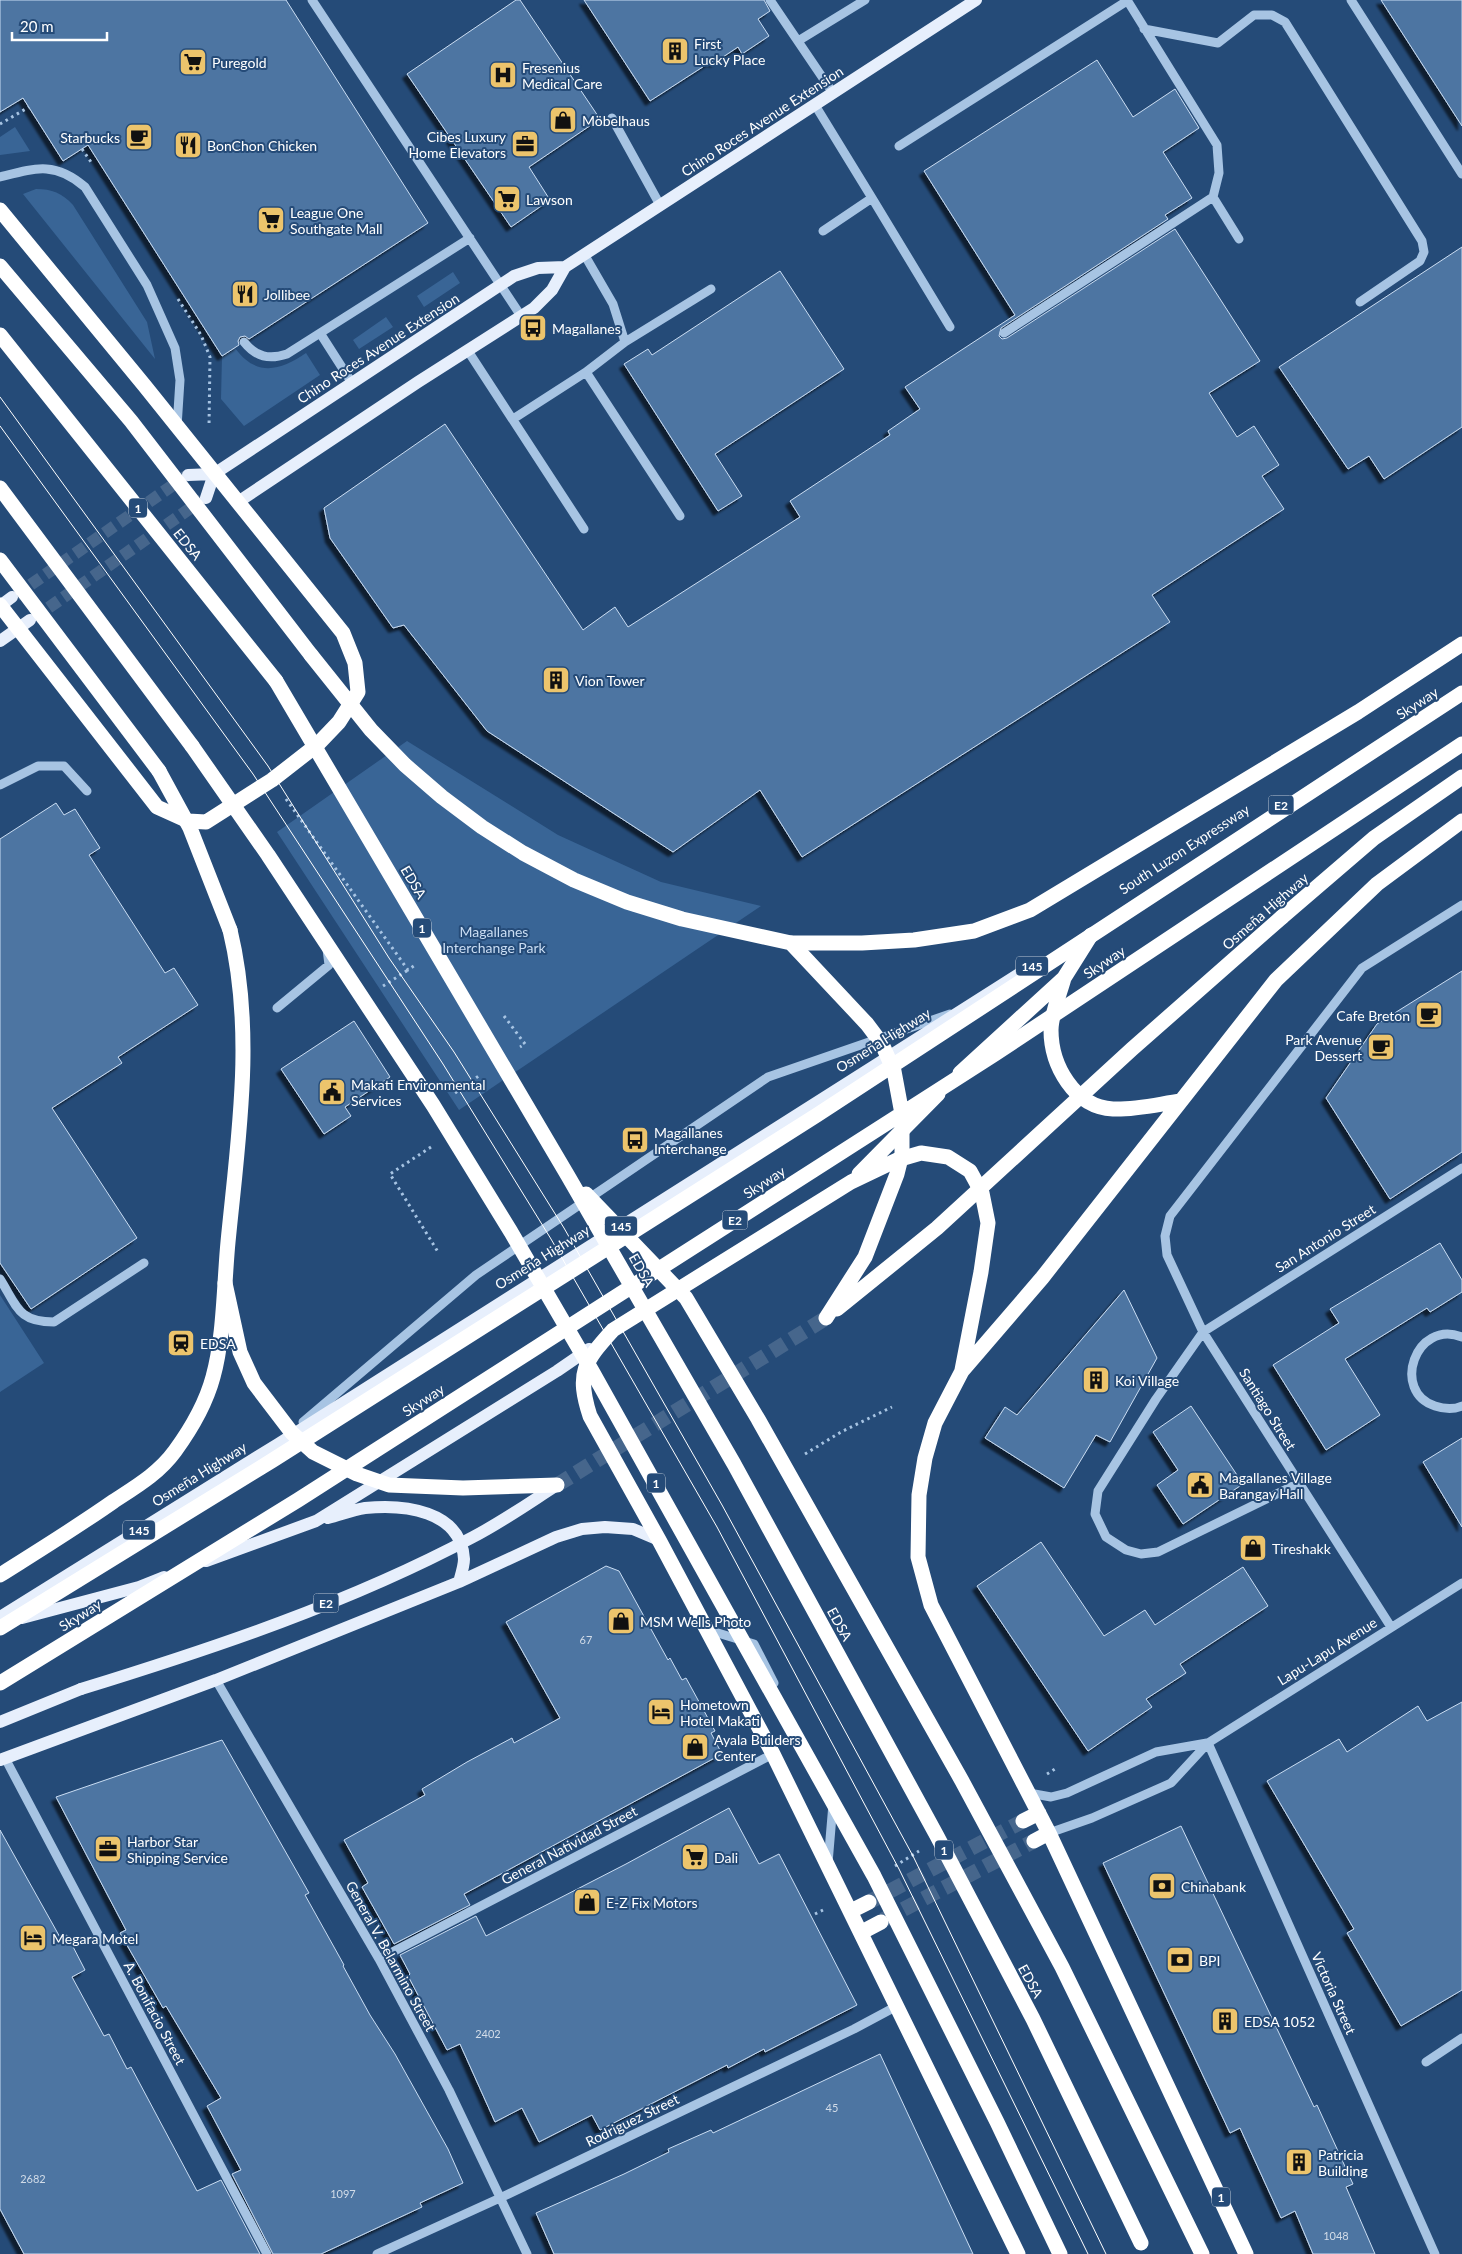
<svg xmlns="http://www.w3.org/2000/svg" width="1462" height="2254" font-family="Lato,sans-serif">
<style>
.green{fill:#396596}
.building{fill:#4d75a2;stroke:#caddf3;filter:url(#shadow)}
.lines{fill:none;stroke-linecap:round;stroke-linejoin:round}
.major-tunnel{stroke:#46668c;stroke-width:12;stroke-dasharray:12 6;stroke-linecap:butt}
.highway-tunnel{stroke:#46668c;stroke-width:15;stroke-dasharray:15 8;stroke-linecap:butt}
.path{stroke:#a7c4e3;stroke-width:3;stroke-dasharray:2.5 4;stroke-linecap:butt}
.minor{stroke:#a7c4e3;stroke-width:9}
.major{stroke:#e7effc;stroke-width:12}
.highway{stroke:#fff;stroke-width:15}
.tram{stroke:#fff;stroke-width:1}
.major-bridge{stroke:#e7effc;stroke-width:12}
.highway-bridge{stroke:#fff;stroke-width:15}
.labels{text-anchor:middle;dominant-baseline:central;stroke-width:4;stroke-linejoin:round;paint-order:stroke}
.number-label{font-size:11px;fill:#d2dce8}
.shield{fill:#254b78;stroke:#bec9d6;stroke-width:1}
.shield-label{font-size:12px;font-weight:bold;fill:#fff}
.poi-label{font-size:14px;fill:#fff;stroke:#254b78;text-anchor:start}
.street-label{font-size:14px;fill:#fff;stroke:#254b78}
.park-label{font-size:14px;fill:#caddf3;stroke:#254b78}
</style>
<defs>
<filter id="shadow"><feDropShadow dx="-4.5" dy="4.5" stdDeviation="1" flood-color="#0009"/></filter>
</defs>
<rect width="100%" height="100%" fill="#254b78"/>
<path class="green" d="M15,127L30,151L0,155V137Z
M36,189C52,189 62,193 73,205L147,322L155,359L23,194Z
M453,272L460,283L424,307L417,296Z
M386,317L393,327L359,349L353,340Z
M235,348C256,377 280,371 306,353L320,375L244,426L221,399L222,356Z
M407,741L558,835L661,882L761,906L459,1110L277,832Z
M0,1295L44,1363L0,1392Z"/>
<path class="building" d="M0,0H286L428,223L249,339L245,336L240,337L238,341L239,345L222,356L88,145L63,161L23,98L0,112Z
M516,0H520L600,119L529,167L550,200L511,227L407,74Z
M584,0H764L770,11L758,19L769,36L742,54L738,47L714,63L712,61L650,101Z
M1381,0H1462V126Z
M1097,60L1133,117L1175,89L1199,128L1163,152L1192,198L1165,215L1168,219L1001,328L999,336L1002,339L1007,338L1175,229L1260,361L1209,393L1237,437L1254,426L1279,465L1262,476L1284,509L1152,595L1170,622L802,857L760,790L673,852L487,731L404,625L393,628L330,538L324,508L445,424L583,630L615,607L628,627L800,517L790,501L890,435L888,431L920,409L905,387L1015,315L924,171Z
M1462,247V427L1384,479L1369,456L1348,469L1279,367Z
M780,271L844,369L715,454L742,496L718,511L624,364L648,349L652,355Z
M56,803L64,815L75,809L100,848L89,855L165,973L174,968L198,1005L118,1057L122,1063L52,1108L137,1238L31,1309L0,1263V839Z
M1462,971V1152L1390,1199L1326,1098L1377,1024Z
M354,1021L390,1077L345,1107L351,1116L324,1134L281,1069Z
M1440,1243L1462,1280V1292L1430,1312L1427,1308L1345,1359L1380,1415L1326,1450L1273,1365L1339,1323L1330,1309Z
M1124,1290L1157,1358L1110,1442L1096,1435L1064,1488L985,1438L1005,1407L1017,1415Z
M1191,1406L1243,1484L1183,1524L1157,1485L1178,1470L1153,1432Z
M1462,1438V1527L1423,1462Z
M1041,1542L1104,1636L1145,1610L1155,1625L1243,1567L1268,1606L1180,1664L1186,1673L1146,1699L1152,1707L1088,1751L977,1586Z
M606,1566L619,1571L668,1660L670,1658L682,1680L686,1678L715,1731L711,1733L722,1754L464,1894L470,1905L394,1944L362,1887L368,1883L344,1840L425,1795L422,1789L467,1762L512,1738L514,1743L560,1718L506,1622Z
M1462,1702V1990L1401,2026L1347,1933L1354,1929L1267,1781L1339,1739L1347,1752L1418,1706L1427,1721Z
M222,1740L309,1893L305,1895L344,1965L343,1966L370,2015L395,2054L448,2149L463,2183L420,2203L422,2207L321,2254H273L232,2174L241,2170L207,2106L221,2098L166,2006L163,2008L120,1933L126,1930L56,1797Z
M729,1808L759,1864L779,1854L857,2005L765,2052L764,2049L728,2068L727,2065L600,2130L592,2115L539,2142L522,2108L495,2122L460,2044L447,2050L408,1976L410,1974L400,1955L476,1916L486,1936L626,1864Z
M1181,1826L1314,2107L1317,2105L1353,2184L1346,2187L1375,2254H1313L1295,2211L1281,2218L1240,2128L1230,2133L1103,1863Z
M0,1830L61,1939L67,1935L85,1970L72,1977L104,2036L109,2034L127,2069L131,2067L197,2191L221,2180L260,2254H24L0,2209Z
M880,2054L973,2254H554L536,2213L624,2174L669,2152L668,2149L711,2130L713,2133Z"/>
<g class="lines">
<path class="major-tunnel" d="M16,595L186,476
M34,618L202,500"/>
<path class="highway-tunnel" d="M557,1485L826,1318
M869,1902L1023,1821
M883,1920L1034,1841"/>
<path class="path" d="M0,124L29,107
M82,149L93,165
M178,299L201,335L210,357L209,427
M286,799L408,970L415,965
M383,986L408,970
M504,1016L525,1044L520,1047
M455,1093L480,1075
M431,1147L390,1174L438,1252
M805,1454L841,1432L892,1407
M1047,1774L1055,1769
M895,1866L919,1851
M815,1914L823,1910"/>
<path class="minor" d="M312,0L521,316
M770,0L833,93
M1351,0L1462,174
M1144,29L1218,43L1254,15H1272L1285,22L1422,241L1424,252L1420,261L1360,302
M798,41L865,0
M815,105L872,198L823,231
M612,118L660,205
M899,146L1127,1
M0,177C35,168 55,161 85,187L147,285L175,348L180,380L177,427
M1213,197L1239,239
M872,198L950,327
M584,254L613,304L625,342L586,372L680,516
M320,333L352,383
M1004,333L1213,197L1219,173L1217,145L1127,0
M244,342C256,357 269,360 287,354L470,238
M625,342L711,289
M468,351L584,529
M513,419L586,372
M0,785L38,766H64L87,791
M277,1008L329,965L327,949
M0,1279C17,1306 18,1322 54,1322L144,1263
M1462,1337C1415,1319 1391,1392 1435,1406C1444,1409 1453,1410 1462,1406
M303,1422L476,1275L768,1077L950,1014
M1299,1483L1158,1552L1141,1554L1126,1550L1106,1537L1095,1514L1098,1491L1156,1399L1203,1332L1462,1168
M1391,1627L1203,1332L1167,1255L1165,1236L1170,1216L1362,968L1462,905
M708,1630L754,1644L774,1683
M216,1680L379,1959L449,2090L527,2254
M1208,1743L1435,2254
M5,1758L267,2254
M1029,1793L1051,1797L1067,1793L1156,1752L1207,1743
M1049,1833L1092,1818L1171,1783L1208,1743L1462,1583
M828,1863L833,1804
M379,1959L773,1754
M1426,2062L1462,2038
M377,2254L500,2198L854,2029L897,2006"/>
<path class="major" d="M214,474L514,276L538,268L565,267
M188,475L214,474
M206,498L214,474
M238,502L418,382L534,308L552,290L565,267L976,0
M0,606L12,597
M0,641L30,620
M328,1518C340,1515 352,1510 365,1508C403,1504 461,1510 464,1559C464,1566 461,1575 459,1582
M206,1561L316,1521L557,1371L589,1349
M0,1617L278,1444L1027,969
M22,1618L139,1587L164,1577
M0,1722L81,1689
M0,1760L216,1680L459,1582L556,1537L582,1529L605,1527L633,1529L659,1540"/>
<path class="highway" d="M0,210L144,385L343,633L355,663L358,692L339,722L317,745L272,780L206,822L188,821L157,807L0,605
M0,266L131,421L311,655
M0,335L276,681
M0,488L192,746
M0,560L159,771
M1282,917L1374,838L1462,777
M791,943H862L914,940L974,931L1030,910L1358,712L1462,644
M1064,978C1060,993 1051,1015 1051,1030C1051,1065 1074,1107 1113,1109C1135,1110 1159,1104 1181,1101
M960,1073L1064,978L1091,935
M859,1174L938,1094
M962,1370L981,1272L988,1223L982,1193L970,1171L948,1157L921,1153L897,1160L851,1182L613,1330C584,1362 576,1373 590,1416L659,1540L773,1754L1018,2254
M0,1575C38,1551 77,1527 114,1501C137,1486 159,1473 175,1451C191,1429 206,1403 213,1377C224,1338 224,1284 228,1242C238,1139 255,1033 230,930
M1023,1821L1039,1813
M1034,1841L1049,1833
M851,1911L869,1902
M862,1932L881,1922
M1246,2254L1049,1833L931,1605L918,1557L919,1495L925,1458L935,1423L962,1371L1042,1278L1276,980L1377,884L1462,821"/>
<path class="tram" d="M0,397L268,766L389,958L454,1052L564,1228L722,1505L913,1856L1106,2254
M0,426L253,774L443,1064L551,1239L717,1527L899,1869L1088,2254"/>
<path class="major-bridge" d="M81,1689C214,1648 349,1603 473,1537C502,1522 529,1503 557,1485"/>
<path class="highway-bridge" d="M311,655L371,730L405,765L442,797L482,827L523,853L574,880L627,902L682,919L791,943L867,1024L882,1044L894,1071L902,1114V1154L897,1174L865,1257L826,1318
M276,681L568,1176L734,1464L937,1836L1033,2019L1141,2243
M192,746L268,855L433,1105L511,1232L592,1371L874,1876L997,2122L1060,2254
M159,771L190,828L230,930
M586,1194L686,1298L758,1419L962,1781L1062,1967L1202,2254
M225,1283L240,1352L254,1383L292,1433L313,1452L357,1474L389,1485L463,1488L557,1485
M837,1309L937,1228L1132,1049L1282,917
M0,1628L273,1460L817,1115L1462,693
M0,1683L298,1500L995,1054L1462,744"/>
</g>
<defs>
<g id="building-square" transform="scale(1.4375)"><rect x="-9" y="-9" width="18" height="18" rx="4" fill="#ecc46c" stroke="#254b78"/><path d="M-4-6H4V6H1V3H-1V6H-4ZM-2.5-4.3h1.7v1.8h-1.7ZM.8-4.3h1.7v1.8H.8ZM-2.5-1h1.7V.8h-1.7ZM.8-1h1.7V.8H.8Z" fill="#111"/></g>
<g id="supermarket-square" transform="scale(1.4375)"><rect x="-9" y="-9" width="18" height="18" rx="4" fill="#ecc46c" stroke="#254b78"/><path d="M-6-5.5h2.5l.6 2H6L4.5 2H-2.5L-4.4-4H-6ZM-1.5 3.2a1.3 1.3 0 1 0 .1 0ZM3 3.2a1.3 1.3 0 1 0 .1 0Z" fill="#111"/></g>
<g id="hospital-square" transform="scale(1.4375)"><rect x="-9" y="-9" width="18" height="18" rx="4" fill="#ecc46c" stroke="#254b78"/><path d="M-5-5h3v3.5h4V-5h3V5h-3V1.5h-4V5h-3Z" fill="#111"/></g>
<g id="shop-square" transform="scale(1.4375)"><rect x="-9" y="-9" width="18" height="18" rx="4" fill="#ecc46c" stroke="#254b78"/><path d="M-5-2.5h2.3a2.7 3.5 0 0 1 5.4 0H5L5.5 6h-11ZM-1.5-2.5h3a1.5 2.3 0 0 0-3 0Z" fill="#111"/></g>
<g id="cafe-square" transform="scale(1.4375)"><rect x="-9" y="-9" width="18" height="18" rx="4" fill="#ecc46c" stroke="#254b78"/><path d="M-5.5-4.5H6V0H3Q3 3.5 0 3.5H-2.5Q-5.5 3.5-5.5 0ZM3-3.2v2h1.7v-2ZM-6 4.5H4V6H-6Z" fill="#111"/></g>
<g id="office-square" transform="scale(1.4375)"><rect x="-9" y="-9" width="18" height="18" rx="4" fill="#ecc46c" stroke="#254b78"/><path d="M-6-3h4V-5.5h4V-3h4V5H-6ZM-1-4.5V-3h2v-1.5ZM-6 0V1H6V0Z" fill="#111"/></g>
<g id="restaurant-square" transform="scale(1.4375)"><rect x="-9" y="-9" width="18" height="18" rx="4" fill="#ecc46c" stroke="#254b78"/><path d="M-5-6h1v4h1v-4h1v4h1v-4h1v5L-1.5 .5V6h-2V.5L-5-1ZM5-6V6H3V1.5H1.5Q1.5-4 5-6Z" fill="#111"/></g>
<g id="bus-square" transform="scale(1.4375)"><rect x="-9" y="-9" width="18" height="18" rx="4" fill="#ecc46c" stroke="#254b78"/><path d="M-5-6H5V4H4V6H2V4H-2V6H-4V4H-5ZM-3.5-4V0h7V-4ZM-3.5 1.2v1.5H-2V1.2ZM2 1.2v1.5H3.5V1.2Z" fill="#111"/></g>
<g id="civic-square" transform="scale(1.4375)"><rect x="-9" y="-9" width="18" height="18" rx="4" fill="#ecc46c" stroke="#254b78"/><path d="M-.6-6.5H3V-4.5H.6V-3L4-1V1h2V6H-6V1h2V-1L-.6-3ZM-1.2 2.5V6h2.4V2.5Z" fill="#111"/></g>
<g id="station-square" transform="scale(1.4375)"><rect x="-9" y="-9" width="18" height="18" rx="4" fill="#ecc46c" stroke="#254b78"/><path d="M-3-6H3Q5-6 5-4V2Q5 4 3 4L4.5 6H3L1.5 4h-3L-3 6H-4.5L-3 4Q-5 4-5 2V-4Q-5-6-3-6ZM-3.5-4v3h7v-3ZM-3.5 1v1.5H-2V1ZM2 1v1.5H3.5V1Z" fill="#111"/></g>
<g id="hotel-square" transform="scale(1.4375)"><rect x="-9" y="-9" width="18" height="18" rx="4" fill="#ecc46c" stroke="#254b78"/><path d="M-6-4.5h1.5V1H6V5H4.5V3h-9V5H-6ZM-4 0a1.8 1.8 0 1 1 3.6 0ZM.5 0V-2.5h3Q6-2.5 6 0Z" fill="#111"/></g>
<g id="bank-square" transform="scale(1.4375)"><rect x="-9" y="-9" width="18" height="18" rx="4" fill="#ecc46c" stroke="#254b78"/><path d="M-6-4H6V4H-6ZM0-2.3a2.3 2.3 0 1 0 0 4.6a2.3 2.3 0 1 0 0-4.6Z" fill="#111"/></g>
</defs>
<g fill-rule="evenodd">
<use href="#building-square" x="675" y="51"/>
<use href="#supermarket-square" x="193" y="62"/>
<use href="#hospital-square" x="503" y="75"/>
<use href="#shop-square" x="563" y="120"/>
<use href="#cafe-square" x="139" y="137"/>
<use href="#office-square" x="525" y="144"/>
<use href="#restaurant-square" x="188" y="145"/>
<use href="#supermarket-square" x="507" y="199"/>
<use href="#supermarket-square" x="271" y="220"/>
<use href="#restaurant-square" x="245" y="294"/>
<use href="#bus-square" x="533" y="328"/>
<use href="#building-square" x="556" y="680"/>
<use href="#cafe-square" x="1429" y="1015"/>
<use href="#cafe-square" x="1381" y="1047"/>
<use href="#civic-square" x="332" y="1092"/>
<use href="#bus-square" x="635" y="1140"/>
<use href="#station-square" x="181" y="1343"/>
<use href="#building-square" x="1096" y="1380"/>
<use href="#civic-square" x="1200" y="1485"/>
<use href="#shop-square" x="1253" y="1548"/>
<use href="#shop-square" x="621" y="1621"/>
<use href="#hotel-square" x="661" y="1712"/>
<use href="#shop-square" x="695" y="1747"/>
<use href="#office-square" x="108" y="1849"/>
<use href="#supermarket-square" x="695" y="1857"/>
<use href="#bank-square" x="1162" y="1886"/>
<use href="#shop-square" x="587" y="1902"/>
<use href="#hotel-square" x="33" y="1938"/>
<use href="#bank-square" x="1180" y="1960"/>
<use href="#building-square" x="1225" y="2021"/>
<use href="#building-square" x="1299" y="2162"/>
</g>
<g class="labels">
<g class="number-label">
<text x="586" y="1639">67</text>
<text x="488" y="2033">2402</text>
<text x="832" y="2107">45</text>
<text x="33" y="2178">2682</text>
<text x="343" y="2193">1097</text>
<text x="1336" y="2235">1048</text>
</g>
<g class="shield">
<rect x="129" y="498.5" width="18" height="19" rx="4"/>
<rect x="1268.5" y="795.5" width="25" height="19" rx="4"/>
<rect x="413" y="918.5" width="18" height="19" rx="4"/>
<rect x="1016" y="956.5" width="32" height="19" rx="4"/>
<rect x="722.5" y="1210.5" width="25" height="19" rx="4"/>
<rect x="605" y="1216.5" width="32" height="19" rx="4"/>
<rect x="647" y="1473.5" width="18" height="19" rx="4"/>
<rect x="123" y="1520.5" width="32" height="19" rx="4"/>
<rect x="313.5" y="1593.5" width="25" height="19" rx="4"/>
<rect x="935" y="1840.5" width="18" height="19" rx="4"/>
<rect x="1212" y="2187.5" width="18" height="19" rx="4"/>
</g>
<g class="shield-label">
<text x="138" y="508">1</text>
<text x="1281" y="805">E2</text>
<text x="422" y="928">1</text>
<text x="1032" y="966">145</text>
<text x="735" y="1220">E2</text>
<text x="621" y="1226">145</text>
<text x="656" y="1483">1</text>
<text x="139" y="1530">145</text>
<text x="326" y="1603">E2</text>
<text x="944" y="1850">1</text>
<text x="1221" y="2197">1</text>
</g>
<g class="poi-label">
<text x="694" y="43">First<tspan x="694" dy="16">Lucky Place</tspan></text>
<text x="212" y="62">Puregold</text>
<text x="522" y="67">Fresenius<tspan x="522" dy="16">Medical Care</tspan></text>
<text x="582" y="120">Möbelhaus</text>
<text x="506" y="136" text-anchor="end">Cibes Luxury<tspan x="506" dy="16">Home Elevators</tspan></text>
<text x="120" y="137" text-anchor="end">Starbucks</text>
<text x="207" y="145">BonChon Chicken</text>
<text x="526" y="199">Lawson</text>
<text x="290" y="212">League One<tspan x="290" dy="16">Southgate Mall</tspan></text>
<text x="264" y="294">Jollibee</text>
<text x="552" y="328">Magallanes</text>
<text x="575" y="680">Vion Tower</text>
<text x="1410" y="1015" text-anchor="end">Cafe Breton</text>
<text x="1362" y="1039" text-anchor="end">Park Avenue<tspan x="1362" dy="16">Dessert</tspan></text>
<text x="351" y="1084">Makati Environmental<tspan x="351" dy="16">Services</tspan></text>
<text x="654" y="1132">Magallanes<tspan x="654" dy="16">Interchange</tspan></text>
<text x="200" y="1343">EDSA</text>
<text x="1115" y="1380">Koi Village</text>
<text x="1219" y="1477">Magallanes Village<tspan x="1219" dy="16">Barangay Hall</tspan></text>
<text x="1272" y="1548">Tireshakk</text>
<text x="640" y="1621">MSM Wells Photo</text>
<text x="680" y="1704">Hometown<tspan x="680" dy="16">Hotel Makati</tspan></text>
<text x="714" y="1739">Ayala Builders<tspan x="714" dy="16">Center</tspan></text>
<text x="127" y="1841">Harbor Star<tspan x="127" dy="16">Shipping Service</tspan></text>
<text x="714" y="1857">Dali</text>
<text x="1181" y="1886">Chinabank</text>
<text x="606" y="1902">E-Z Fix Motors</text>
<text x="52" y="1938">Megara Motel</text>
<text x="1199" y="1960">BPI</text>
<text x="1244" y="2021">EDSA 1052</text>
<text x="1318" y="2154">Patricia<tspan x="1318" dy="16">Building</tspan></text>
</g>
<g class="street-label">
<text transform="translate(762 121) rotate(-33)">Chino Roces Avenue Extension</text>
<text transform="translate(378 348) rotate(-33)">Chino Roces Avenue Extension</text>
<text transform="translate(188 544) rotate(51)">EDSA</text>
<text transform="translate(1417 703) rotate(-33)">Skyway</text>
<text transform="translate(1184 849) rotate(-33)">South Luzon Expressway</text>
<text transform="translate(414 882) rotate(59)">EDSA</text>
<text transform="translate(1265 911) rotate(-41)">Osmeña Highway</text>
<text transform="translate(1104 962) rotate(-34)">Skyway</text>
<text transform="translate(883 1040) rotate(-32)">Osmeña Highway</text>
<text transform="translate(764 1182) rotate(-33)">Skyway</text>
<text transform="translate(1325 1238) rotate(-32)">San Antonio Street</text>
<text transform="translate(542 1257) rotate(-32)">Osmeña Highway</text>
<text transform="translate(642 1270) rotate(60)">EDSA</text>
<text transform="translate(423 1400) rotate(-33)">Skyway</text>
<text transform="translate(1268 1409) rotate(58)">Santiago Street</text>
<text transform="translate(199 1474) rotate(-32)">Osmeña Highway</text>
<text transform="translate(80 1615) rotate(-32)">Skyway</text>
<text transform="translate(840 1624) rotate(61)">EDSA</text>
<text transform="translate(1327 1651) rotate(-32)">Lapu-Lapu Avenue</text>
<text transform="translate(569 1845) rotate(-28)">General Natividad Street</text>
<text transform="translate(391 1956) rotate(61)">General V. Belarmino Street</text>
<text transform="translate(1031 1981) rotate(61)">EDSA</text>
<text transform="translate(1334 1993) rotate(66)">Victoria Street</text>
<text transform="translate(155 2013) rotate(62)">A. Bonifacio Street</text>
<text transform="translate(632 2120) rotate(-26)">Rodriguez Street</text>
</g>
<g class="park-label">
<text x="494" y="931">Magallanes<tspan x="494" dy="16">Interchange Park</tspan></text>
</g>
</g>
<path d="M12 32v8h95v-8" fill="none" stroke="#ffffff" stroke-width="2.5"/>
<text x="20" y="32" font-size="15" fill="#ffffff" stroke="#254b78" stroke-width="4" paint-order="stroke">20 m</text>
</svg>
